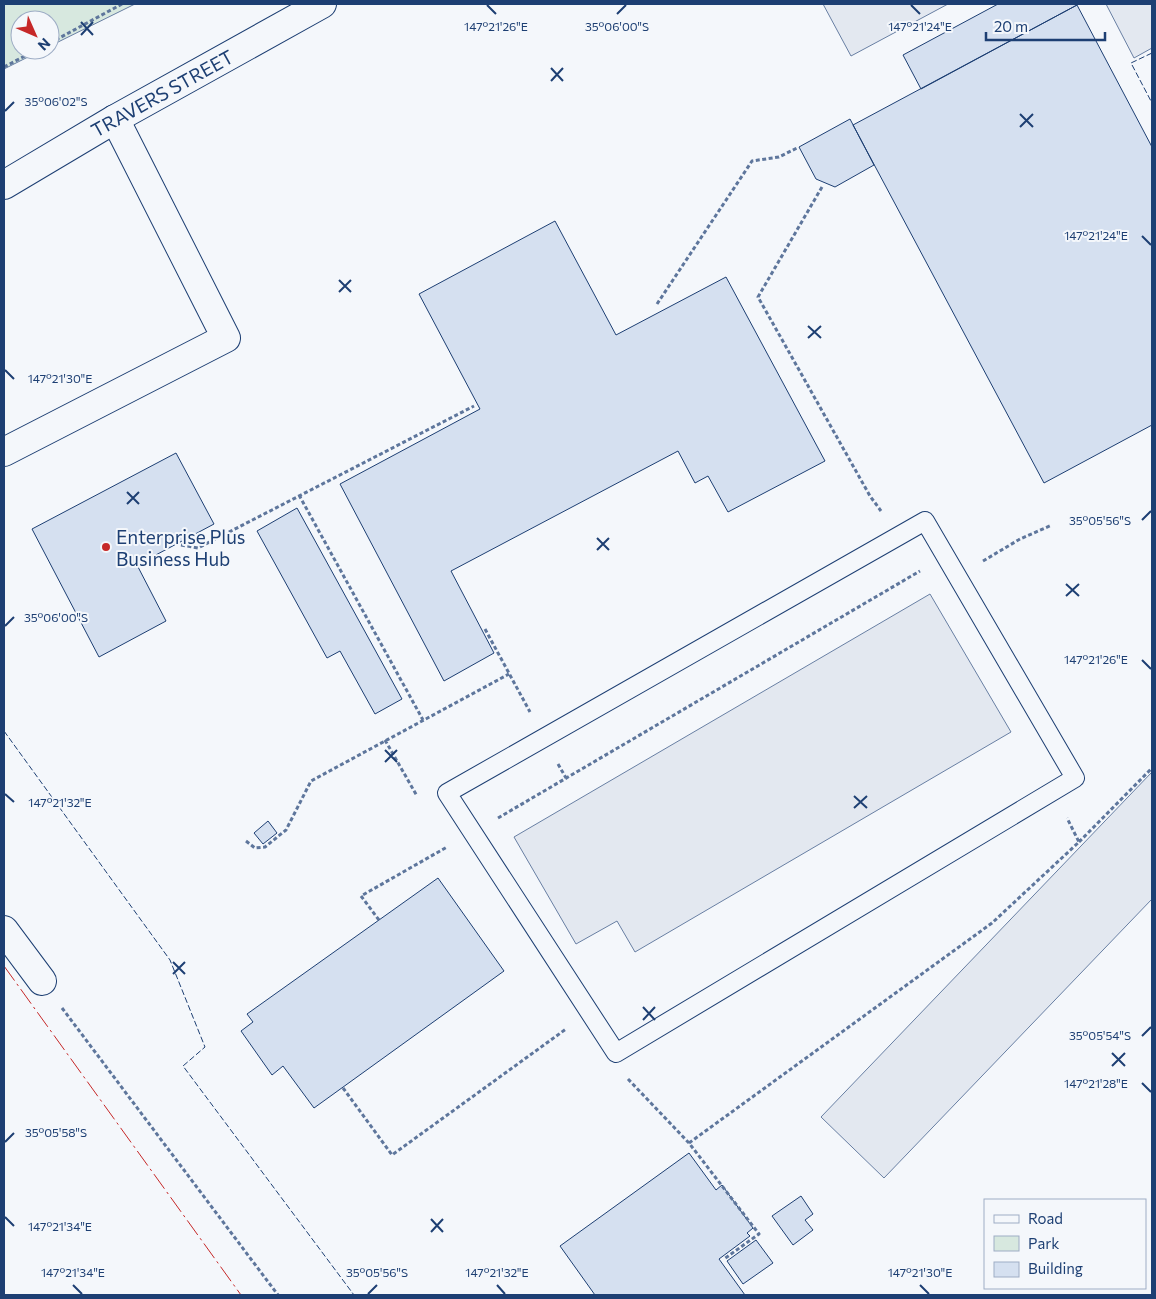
<svg xmlns="http://www.w3.org/2000/svg" width="1156" height="1299" font-family="Commissioner,sans-serif">
<style>
.green{fill:#d7e8df;stroke:#687fa3}
.parking{fill:#e3e8f0;stroke:#687fa3}
.building{fill:#d5e0f0;stroke:#1d3f73}
.lines{fill:none;stroke-linecap:round;stroke-linejoin:round}
.lane-casing{stroke:#1d3f73;stroke-width:20}
.street-casing{stroke:#1d3f73;stroke-width:30}
.secondary-casing{stroke:#1d3f73;stroke-width:30}
.path{stroke:#5e769c;stroke-width:3;stroke-dasharray:4 2.5;stroke-linecap:butt}
.lane{stroke:#f4f7fb;stroke-width:18}
.street{stroke:#f4f7fb;stroke-width:28}
.secondary{stroke:#f4f7fb;stroke-width:28}
.fence{stroke:#1d3f73;stroke-width:1;stroke-dasharray:6 2.5;stroke-linecap:butt}
.power{stroke:#c62828;stroke-width:1;stroke-dasharray:18 4 2.5 4;stroke-linecap:butt}
.ticks{fill:none;stroke:#1d3f73;stroke-width:2}
.poi-dot{fill:#c62828;stroke:#f4f7fb;stroke-width:2}
.labels{text-anchor:middle;dominant-baseline:central;stroke-width:4;stroke-linejoin:round;paint-order:stroke}
.street-label{font-size:19px;fill:#1d3f73;stroke:#f4f7fb}
.poi-label{font-size:19px;fill:#1d3f73;stroke:#f4f7fb;text-anchor:start}
.ticks-label{font-size:12px;text-anchor:middle;fill:#1d3f73;stroke:#f4f7fb;stroke-width:4;stroke-linejoin:round;paint-order:stroke}
</style>
<rect width="100%" height="100%" fill="#f4f7fb"/>
<path class="green" d="M4,4H135L50,46V20H20V50H42L4,69Z"/>
<path class="parking" d="M823,4H948L851,56Z
M1106,4H1152V48L1134,58Z
M930,594L1011,732L635,952L617,921L576,944L514,837Z
M1152,772V899L884,1178L821,1117Z"/>
<path class="building" d="M998,4H1076L1077,5L921,89L903,55Z
M1077,5L1152,147V425L1044,483L853,125Z
M850,119L874,165L835,187L816,179L799,147Z
M555,221L616,335L726,277L825,461L728,512L708,476L695,483L678,451L451,571L494,653L444,681L340,484L480,409L419,294Z
M176,453L214,524L137,565L166,621L99,657L32,529Z
M297,508L402,699L375,714L340,651L327,658L257,531Z
M268,821L277,833L263,844L254,833Z
M438,878L504,971L314,1108L283,1066L272,1075L241,1031L253,1022L247,1014Z
M689,1153L716,1190L722,1185L753,1228L747,1233L750,1236L719,1259L745,1295H595L560,1246Z
M801,1196L813,1214L805,1220L813,1230L793,1245L772,1216Z
M756,1240L773,1263L743,1284L727,1261Z"/>
<g class="lines">
<g class="lane-casing">
<path id="lane" d="M925,521L1075,778L616,1053L447,793Z"/>
</g>
<g class="street-casing">
<path id="street" d="M4,452L226,338L115,119
M4,930L42,981"/>
</g>
<g class="secondary-casing">
<path id="secondary" d="M4,185L115,119L322,4"/>
</g>
<path class="path" d="M50,43L122,4
M4,67L36,50
M822,187L758,297L870,496L881,511
M657,304L752,161L779,157L797,148
M299,495L423,720
M181,545L198,548L474,406
M983,561L1020,539L1052,525
M485,629L530,712
M385,740L417,796
M558,764L566,778
M498,818L920,571
M246,841L255,848L265,847L286,830L311,781L509,674
M1079,842L1152,768
M379,920L361,896L447,847
M62,1008L278,1295
M628,1079L689,1143L759,1234L724,1259
M343,1088L392,1155L566,1029
M689,1143L992,923L1079,842L1067,818"/>
<use href="#lane" class="lane"/>
<use href="#street" class="street"/>
<use href="#secondary" class="secondary"/>
<path class="fence" d="M1152,53L1131,63L1152,103
M4,731L170,960L205,1047L183,1066L354,1295"/>
<path class="power" d="M4,966L241,1295"/>
</g>
<path class="ticks" d="M487,5L496,14M911,5L920,14M617,14L626,5M81,22L93,35M81,35L93,22M551,68L563,81M551,81L563,68M5,111L14,102M1020,114L1033,127M1020,127L1033,114M1142,236L1151,245M339,280L351,292M339,292L351,280M808,326L821,338M808,338L821,326M5,370L14,379M127,492L139,504M127,504L139,492M1142,520L1151,511M597,538L609,550M597,550L609,538M1066,584L1079,596M1066,596L1079,584M5,626L14,617M1142,660L1151,669M385,750L397,762M385,762L397,750M5,794L14,802M854,796L867,808M854,808L867,796M173,962L185,974M173,974L185,962M643,1007L655,1020M643,1020L655,1007M1142,1036L1151,1027M1112,1053L1125,1066M1112,1066L1125,1053M1142,1083L1151,1092M5,1142L14,1133M5,1217L14,1226M431,1219L443,1232M431,1232L443,1219M73,1285L82,1294M497,1285L505,1294M920,1285L929,1294M368,1294L377,1285"/>
<circle class="poi-dot" cx="106" cy="547" r="5"/>
<g class="labels">
<g class="street-label">
<text transform="translate(162 93) rotate(-29)">TRAVERS STREET</text>
</g>
<g class="poi-label">
<text x="116" y="536">Enterprise Plus<tspan x="116" dy="22">Business Hub</tspan></text>
</g>
</g>
<g class="ticks-label">
<text x="496" y="31">147°21'26"E</text>
<text x="617" y="31">35°06'00"S</text>
<text x="920" y="31">147°21'24"E</text>
<text x="56" y="106">35°06'02"S</text>
<text x="1096" y="240">147°21'24"E</text>
<text x="60" y="383">147°21'30"E</text>
<text x="1100" y="525">35°05'56"S</text>
<text x="56" y="622">35°06'00"S</text>
<text x="1096" y="664">147°21'26"E</text>
<text x="60" y="807">147°21'32"E</text>
<text x="1100" y="1040">35°05'54"S</text>
<text x="1096" y="1088">147°21'28"E</text>
<text x="56" y="1137">35°05'58"S</text>
<text x="60" y="1231">147°21'34"E</text>
<text x="73" y="1277">147°21'34"E</text>
<text x="377" y="1277">35°05'56"S</text>
<text x="497" y="1277">147°21'32"E</text>
<text x="920" y="1277">147°21'30"E</text>
</g>
<rect width="1156" height="1299" fill="none" stroke="#1d3f73" stroke-width="10"/>
<rect x="984" y="1199" width="162" height="90" fill="#f4f7fb" stroke="#9eadc5"/>
<rect x="994" y="1215" width="25" height="8" fill="#f4f7fb" stroke="#9eadc5"/>
<text x="1028" y="1224" font-size="15" fill="#1d3f73">Road</text>
<rect x="994" y="1236" width="25" height="15" fill="#d7e8df" stroke="#9eadc5"/>
<text x="1028" y="1249" font-size="15" fill="#1d3f73">Park</text>
<rect x="994" y="1262" width="25" height="15" fill="#d5e0f0" stroke="#9eadc5"/>
<text x="1028" y="1274" font-size="15" fill="#1d3f73">Building</text>
<g transform="translate(35 35) rotate(135)"><circle r="24" fill="#f4f7fb" stroke="#9eadc5"/>
<path d="M0-4L9 19L0 12L-9 19Z" fill="#c62828"/>
<text y="-8" font-size="14" font-weight="bold" text-anchor="middle" fill="#1d3f73">N</text>
</g>
<path d="M986 32v8h119v-8" fill="none" stroke="#1d3f73" stroke-width="2.5"/>
<text x="994" y="32" font-size="15" fill="#1d3f73" stroke="#f4f7fb" stroke-width="4" paint-order="stroke">20 m</text>
</svg>
